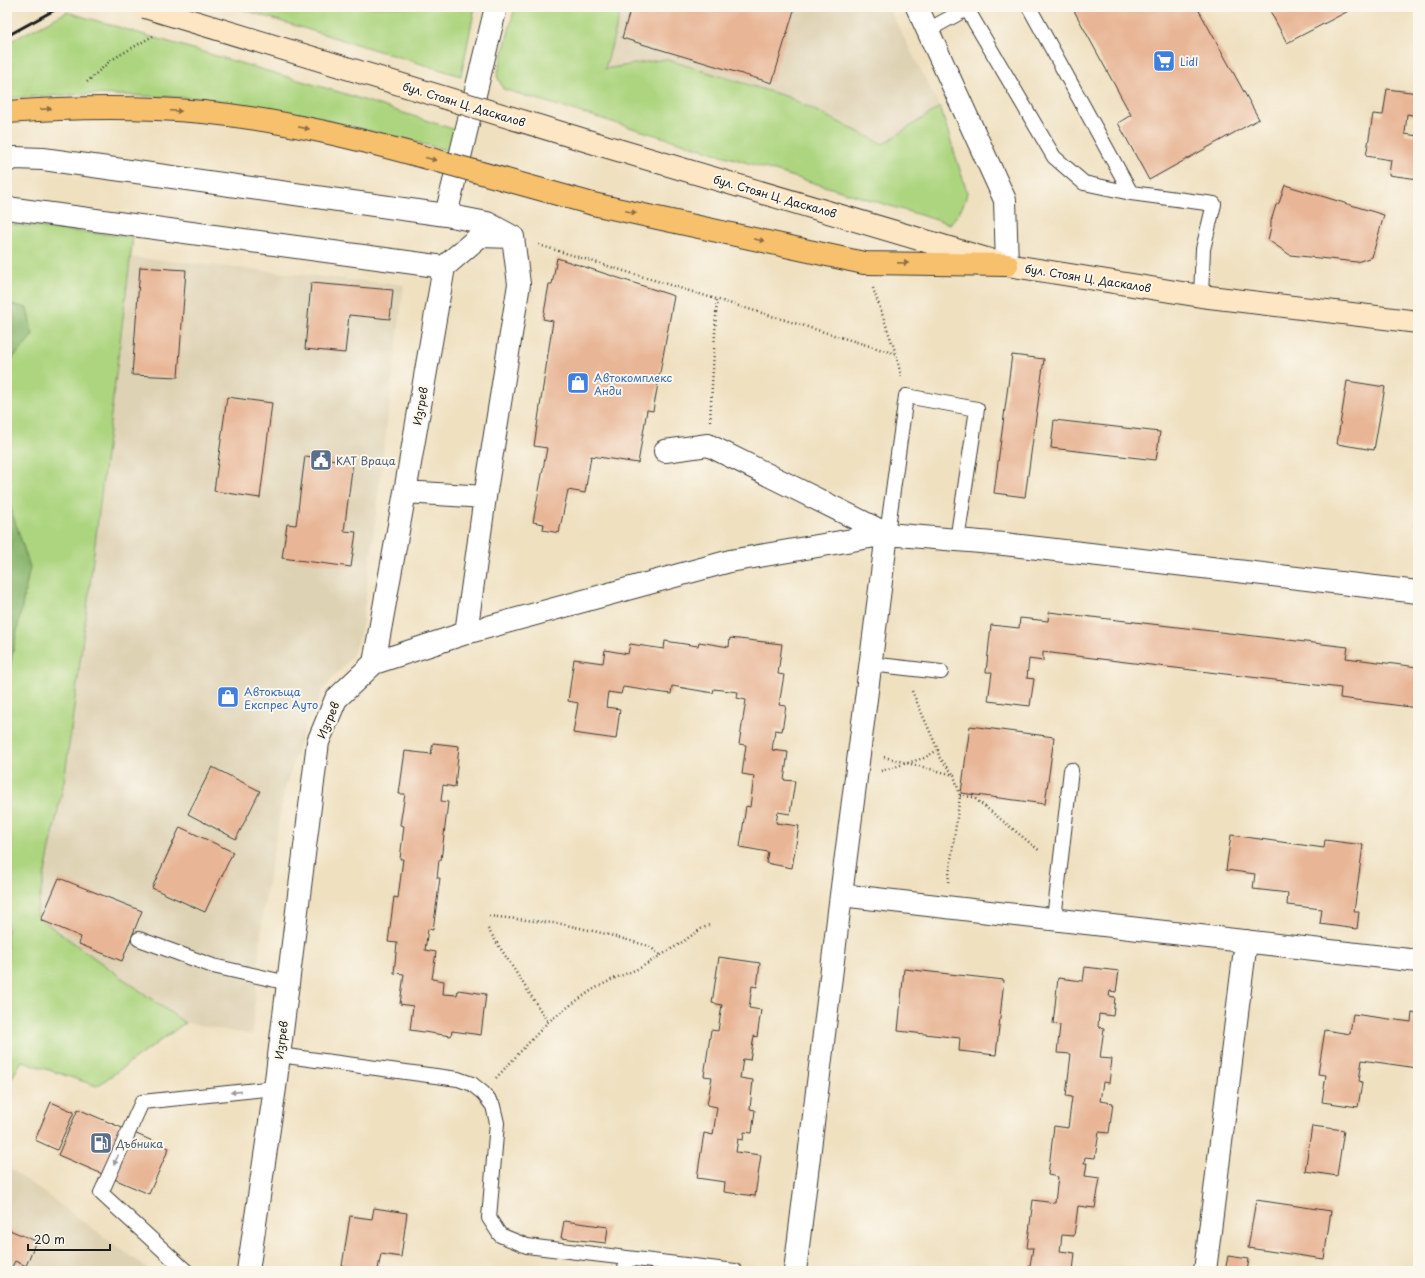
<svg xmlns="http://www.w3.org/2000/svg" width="1425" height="1278" font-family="'Playpen Sans',sans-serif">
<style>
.built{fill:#ded2b4}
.green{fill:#add580;stroke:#64784e}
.forest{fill:#8ab66e;stroke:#536945}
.building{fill:#e8b696}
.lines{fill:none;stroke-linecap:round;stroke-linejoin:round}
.lane-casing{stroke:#3c3935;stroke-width:16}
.street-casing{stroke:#3c3935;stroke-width:24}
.secondary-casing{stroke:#3c3935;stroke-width:24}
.primary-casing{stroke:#3c3935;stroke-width:24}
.path{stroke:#3c3935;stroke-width:2.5;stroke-dasharray:1 3;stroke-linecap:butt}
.lane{stroke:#fff;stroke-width:14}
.street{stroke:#fff;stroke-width:22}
.secondary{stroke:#fce6c4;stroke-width:22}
.primary{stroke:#f7c06c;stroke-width:22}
.rail{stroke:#1c1c1c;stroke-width:3}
.secondary-bridge-casing{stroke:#3c3935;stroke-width:24;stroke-linecap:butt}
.primary-bridge-casing{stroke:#3c3935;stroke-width:24;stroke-linecap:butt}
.secondary-bridge{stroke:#fce6c4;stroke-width:22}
.primary-bridge{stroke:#f7c06c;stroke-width:22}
.oneway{fill:#8a6e44}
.oneway2{fill:#999}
.labels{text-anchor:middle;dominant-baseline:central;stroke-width:4;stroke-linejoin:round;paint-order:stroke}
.shop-label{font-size:11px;fill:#366cbe;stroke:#fbf7ec;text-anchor:start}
.street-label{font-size:11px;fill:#1c1c1c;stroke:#fbf7ec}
.service-label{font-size:11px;fill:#4e5e75;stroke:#fbf7ec;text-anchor:start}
</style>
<rect width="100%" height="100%" fill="#fbf7ec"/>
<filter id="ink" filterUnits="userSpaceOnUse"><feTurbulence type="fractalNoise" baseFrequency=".025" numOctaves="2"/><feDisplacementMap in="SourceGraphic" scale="8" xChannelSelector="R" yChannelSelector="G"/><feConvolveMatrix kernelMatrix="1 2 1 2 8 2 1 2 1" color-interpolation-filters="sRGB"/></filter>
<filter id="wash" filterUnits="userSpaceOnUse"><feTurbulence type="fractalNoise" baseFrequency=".012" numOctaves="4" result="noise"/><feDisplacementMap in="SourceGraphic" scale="16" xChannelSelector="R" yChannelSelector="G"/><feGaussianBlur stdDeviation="0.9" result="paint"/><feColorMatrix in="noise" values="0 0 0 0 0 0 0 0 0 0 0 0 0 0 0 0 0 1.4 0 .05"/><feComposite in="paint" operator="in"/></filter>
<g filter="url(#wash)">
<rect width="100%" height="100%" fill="#efe0c0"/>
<path class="built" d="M622,7H888L940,107L883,144L788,97L605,69Z
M130,257L404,285L362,627L352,657L325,687L305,727L284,792L263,911L252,1035L185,1023L36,916L65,776L88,600Z
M7,1166L151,1271H7Z"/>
<path class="green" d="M234,7H475L461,76Z
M515,7H622L605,69L665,59L788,97L883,144L940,107L967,192C965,206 959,213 950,224L503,89L497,76Z
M67,12L339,92L456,130L451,151L308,116L198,98L91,94L7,98V43Z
M7,224L133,237L88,600L65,776L36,916L185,1023L97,1086L22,1061L7,1086Z"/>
<path class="forest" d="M7,303L27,308L33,335L7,365Z
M7,497L30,567L7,681Z"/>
<g id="blocks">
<path class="building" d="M631,7H795L772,83L622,38Z
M1072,7H1197L1259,119L1149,180L1118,123L1131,115Z
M1268,7H1356L1287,43Z
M1387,89L1418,93V116L1407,114L1405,134L1418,136V179L1389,175L1391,160L1366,156L1373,114L1383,115Z
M1285,185L1384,215L1372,257L1357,262L1290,255L1268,240L1271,227V221L1276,205L1279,203Z
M557,258L674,296L653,411L647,410L638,463L591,456L585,493L568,490L559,533L543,530L544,524L533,522L547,448L534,446L553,321L543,319L549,284H552Z
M140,267L186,270L178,377L132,375Z
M311,283L393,290L390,319L349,315L345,353L305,349Z
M1012,355L1044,359L1025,497L994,493Z
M1347,381L1385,387L1374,450L1337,444Z
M227,397L272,403L260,498L214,491Z
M1054,420L1160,432L1156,460L1051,448Z
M305,456L353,462L344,531L356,532L351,567L282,558L287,524L296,525Z
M1049,612L1348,647L1346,658L1418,667V708L1340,698L1341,688L1043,652V661L1029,659L1027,678L1034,679L1030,706L988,701L992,672H986L991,625L1019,628L1020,618L1048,621Z
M730,638L782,644L778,674L784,675L779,705L786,706L782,731L775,730L772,750L788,752L784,780L795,781L790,814L778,812L776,823L799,826L792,868L766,863L768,852L740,847L746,806L750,807L754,776L742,774L746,745L739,744L746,700L737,698L738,692L714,689L713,693L672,686L671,694L623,687L621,694L608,692L606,707L620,709L616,739L573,733L578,703L568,701L574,659L603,663L605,650L628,654L630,644L664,649L665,641L698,646L699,642L729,647Z
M970,726L1054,737L1045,804L961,793Z
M433,743L459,746L455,787L443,785L441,801L448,802L441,860H439L437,878H440L433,930L428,929L425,950L436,952L432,979L444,981L443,994L457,995L458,990L486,994L481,1035L452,1031L451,1036L410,1030L413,1006L400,1004L404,974L394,973L397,943L388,942L394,897L398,898L403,859H400L404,826L400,825L405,794H399L405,751L431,754Z
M212,767L260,791L236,839L188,814Z
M180,827L233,852L205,912L152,888Z
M1231,835L1324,848L1325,840L1363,845L1354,912H1359L1357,929L1320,924L1322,909L1287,905L1288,893L1253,889L1255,874L1226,870Z
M59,878L142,911L122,961L79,944L81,937L41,920Z
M719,957L760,963L757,987L752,986L749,1008L761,1010L757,1037L754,1036L750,1060L743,1059L740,1078L753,1080L750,1109L755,1110L752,1133L744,1132L743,1140L738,1139L736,1152L761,1155L755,1196L724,1192L725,1182L697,1178L704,1133L713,1135L717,1107L707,1105L712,1077L704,1076L711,1030L718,1031L722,1005L712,1003Z
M1085,967L1119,971L1116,992L1110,991L1109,996L1115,997L1113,1016L1099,1014L1098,1027L1104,1028L1100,1058L1112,1059L1109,1083L1103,1082L1100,1101L1113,1103L1109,1133L1099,1132L1095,1158L1085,1157L1084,1163H1087L1085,1176L1100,1178L1095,1208L1078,1206L1074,1236L1062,1235L1060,1251L1075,1253L1073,1271H1029L1033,1248H1027L1033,1200L1055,1203L1058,1177L1048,1175L1054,1126L1068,1128L1072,1097L1066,1096L1071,1054L1057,1053L1060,1025L1053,1024L1058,978L1083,981Z
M904,969L1004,980L996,1055L959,1051L960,1038L898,1031Z
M1412,1013L1418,1014V1065L1417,1068L1362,1060L1359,1081L1362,1082L1358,1107L1322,1102L1326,1075L1318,1074L1325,1030L1350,1034L1353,1014L1411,1022Z
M51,1102L74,1112L57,1150L35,1140Z
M78,1109L169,1148L149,1194L58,1155Z
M1312,1126L1344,1130L1337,1176L1305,1171Z
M1256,1200L1331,1211L1324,1259L1248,1248Z
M374,1208L407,1213L401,1257L381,1254L378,1269L390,1271H350V1267L342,1266L350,1216L372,1219Z
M564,1221L608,1227L606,1243L561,1238Z
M7,1229L36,1241L26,1266L15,1261L10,1271H7Z
M1228,1256L1249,1259L1247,1271H1225Z"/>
</g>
</g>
<g filter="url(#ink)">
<use href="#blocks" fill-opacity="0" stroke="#3c3935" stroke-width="1"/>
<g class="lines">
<g class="lane-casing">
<path id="lane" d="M1029,7L1131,193
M967,9L1054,157L1084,183L1131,193L1214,204L1203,249L1201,296
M928,30L970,7
M887,534L906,396L977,409L957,540
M870,664L941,672
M1054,919L1071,770
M139,939L213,966L288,983
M279,1055L458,1079L472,1084L483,1093L493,1106L497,1123L489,1218L500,1235L527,1246L735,1271
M186,1271L101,1193L142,1102L275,1088
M625,1271L626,1258"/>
</g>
<g class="street-casing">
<path id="street" d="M917,7L1005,200L1007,265
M7,161L15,158L43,159L446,215L496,7
M7,208L444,267
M446,215L487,223L513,237L519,284L485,497L466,633
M665,451L708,445L887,534L841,895L795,1271
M405,492L485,497
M374,663L466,633L730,561L887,534L1004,544L1418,592
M841,895L1418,961
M248,1271L275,1088L318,742L336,699L374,663L405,492L444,267L480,236L513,237
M1205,1271L1246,941"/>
</g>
<g class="secondary-casing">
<path id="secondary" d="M601,145L1007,265L1201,296L1418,322"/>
</g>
<g class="primary-casing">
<path id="primary" d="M593,204L864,263L1007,265"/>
</g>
<path class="path" d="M87,82L111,60L153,36
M539,245L896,354
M873,288L896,354L901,376
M710,421L717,298
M912,691L938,750L939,757L954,775
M884,757L954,775L960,796L948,882
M881,771L924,758L938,750
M960,796L973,797L1040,851
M489,916L562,924L602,933L649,946L660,955
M488,929L548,1022
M496,1078L548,1022L572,1004L592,990L613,979L640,968L678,945L701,929L709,925"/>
<use href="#lane" class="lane"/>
<use href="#street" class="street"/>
<use href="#secondary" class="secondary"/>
<use href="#primary" class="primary"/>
<path class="rail" d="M7,36L60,7"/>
<g class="secondary-bridge-casing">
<path id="secondary-bridge" d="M145,7L601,145"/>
</g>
<g class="primary-bridge-casing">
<path id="primary-bridge" d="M7,112C72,107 138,106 203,112C284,120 364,140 442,162C492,176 543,190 593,204"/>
</g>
<use href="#secondary-bridge" class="secondary-bridge"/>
<use href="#primary-bridge" class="primary-bridge"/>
</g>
<defs><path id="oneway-solid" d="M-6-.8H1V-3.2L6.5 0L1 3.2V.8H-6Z"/></defs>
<g class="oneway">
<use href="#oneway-solid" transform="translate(46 109) rotate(-4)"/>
<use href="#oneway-solid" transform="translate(176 111) rotate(3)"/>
<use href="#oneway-solid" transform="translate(304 128) rotate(11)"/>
<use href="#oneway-solid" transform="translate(431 159) rotate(15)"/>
<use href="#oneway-solid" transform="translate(631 212) rotate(12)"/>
<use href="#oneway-solid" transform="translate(759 240) rotate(12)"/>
<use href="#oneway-solid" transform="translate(903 263) rotate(1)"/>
</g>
<g class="oneway2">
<use href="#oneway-solid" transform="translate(236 1092) rotate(174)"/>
<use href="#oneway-solid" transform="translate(116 1160) rotate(114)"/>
</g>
</g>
<defs>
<g id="supermarket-square" transform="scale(1.15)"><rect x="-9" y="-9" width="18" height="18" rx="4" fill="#3f7fe0" stroke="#fbf7ec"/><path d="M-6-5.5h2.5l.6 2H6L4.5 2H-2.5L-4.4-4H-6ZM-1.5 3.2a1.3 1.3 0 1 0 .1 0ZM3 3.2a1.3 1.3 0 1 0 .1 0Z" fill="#fff"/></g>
<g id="shop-square" transform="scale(1.15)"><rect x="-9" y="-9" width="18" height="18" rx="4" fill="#3f7fe0" stroke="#fbf7ec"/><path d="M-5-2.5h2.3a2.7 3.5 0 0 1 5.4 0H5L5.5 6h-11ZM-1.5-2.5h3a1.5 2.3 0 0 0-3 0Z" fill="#fff"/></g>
<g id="civic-square" transform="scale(1.15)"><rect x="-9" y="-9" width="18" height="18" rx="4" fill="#5c6f8a" stroke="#fbf7ec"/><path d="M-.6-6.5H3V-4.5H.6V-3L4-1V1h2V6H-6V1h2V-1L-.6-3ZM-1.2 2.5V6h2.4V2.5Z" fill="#fff"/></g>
<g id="fuel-square" transform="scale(1.15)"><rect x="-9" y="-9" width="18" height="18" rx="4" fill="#5c6f8a" stroke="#fbf7ec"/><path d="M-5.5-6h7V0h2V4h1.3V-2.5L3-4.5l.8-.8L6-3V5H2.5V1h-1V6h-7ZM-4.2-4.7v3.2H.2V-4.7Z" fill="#fff"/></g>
</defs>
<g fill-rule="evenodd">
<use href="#supermarket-square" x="1164" y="61"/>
<use href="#shop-square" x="578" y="383"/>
<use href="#civic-square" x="321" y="460"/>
<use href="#shop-square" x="228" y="697"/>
<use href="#fuel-square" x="101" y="1143"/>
</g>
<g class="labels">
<g class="shop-label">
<text x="1180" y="61">Lidl</text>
<text x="594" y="377">Автокомплекс<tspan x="594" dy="13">Анди</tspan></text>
<text x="244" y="691">Автокъща<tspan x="244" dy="13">Експрес Ауто</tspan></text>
</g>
<g class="street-label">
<text transform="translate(464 104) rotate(17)">бул. Стоян Ц. Даскалов</text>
<text transform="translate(775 196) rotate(16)">бул. Стоян Ц. Даскалов</text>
<text transform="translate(1088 278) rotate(9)">бул. Стоян Ц. Даскалов</text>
<text transform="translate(420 406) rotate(-80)">Изгрев</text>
<text transform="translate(328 720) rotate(-67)">Изгрев</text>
<text transform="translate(281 1040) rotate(-83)">Изгрев</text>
</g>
<g class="service-label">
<text x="336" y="460">КАТ Враца</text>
<text x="116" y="1143">Дъбника</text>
</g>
</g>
<rect width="1425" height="1278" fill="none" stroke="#fbf7ec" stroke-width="24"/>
<path d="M28 1244v6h82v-6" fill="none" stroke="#1c1c1c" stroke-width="2"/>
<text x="34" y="1244" font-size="12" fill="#1c1c1c" stroke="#fbf7ec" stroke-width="3" paint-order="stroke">20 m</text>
</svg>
